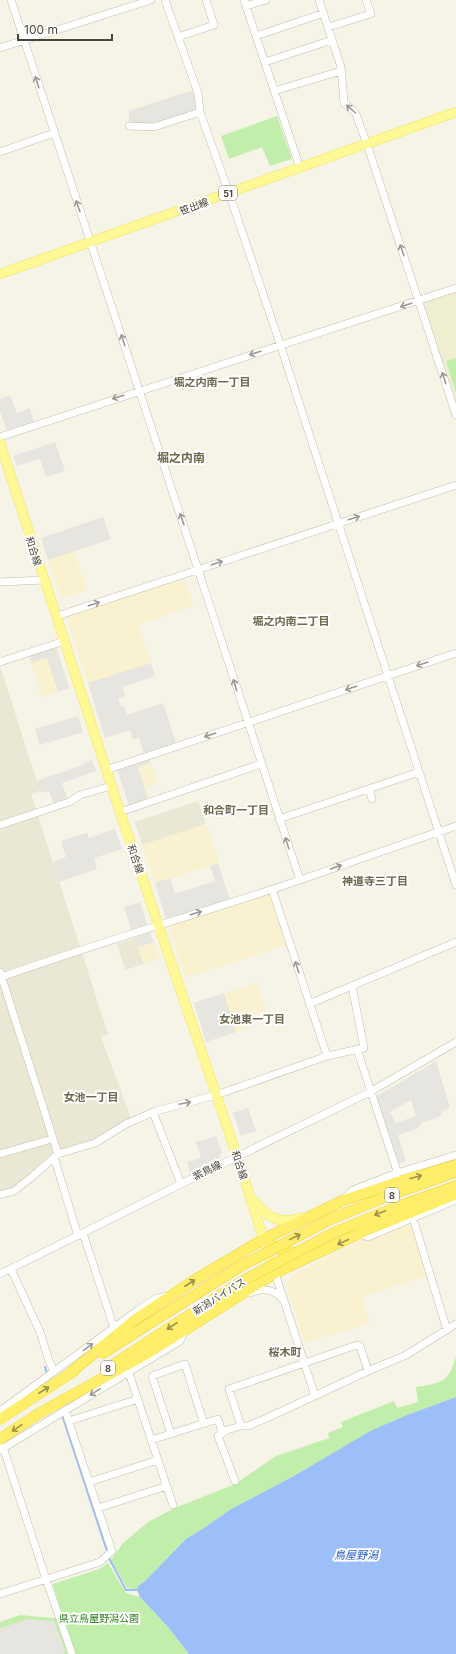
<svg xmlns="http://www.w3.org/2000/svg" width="456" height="1654" font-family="Inter,'Noto Sans JP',sans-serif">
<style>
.residential{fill:#eae8d5}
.commercial{fill:#f9f1d0}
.education{fill:#f0eed0}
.green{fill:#c2eeac}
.parking{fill:#e6e5e0;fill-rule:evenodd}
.water{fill:#9dbff9}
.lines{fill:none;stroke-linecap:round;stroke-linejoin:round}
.stream{stroke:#9dbff9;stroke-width:2}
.minor-casing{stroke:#c2bfa9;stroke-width:8}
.major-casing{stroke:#f1e559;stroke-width:10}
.highway-casing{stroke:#efd227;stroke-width:11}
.minor{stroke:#fff;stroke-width:7}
.major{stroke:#fff897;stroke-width:9}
.highway{stroke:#ffee69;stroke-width:10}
.highway-bridge-casing{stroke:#efd227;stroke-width:11;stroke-linecap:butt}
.highway-bridge{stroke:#ffee69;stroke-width:10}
.oneway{stroke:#9b9990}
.oneway2{stroke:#9b924c}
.labels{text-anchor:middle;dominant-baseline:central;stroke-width:4;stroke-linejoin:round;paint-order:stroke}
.shield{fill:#fff;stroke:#807e72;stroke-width:1}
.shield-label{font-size:9px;font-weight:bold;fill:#4a4635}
.street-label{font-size:10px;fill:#4a4635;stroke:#fff}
.park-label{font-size:10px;fill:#308321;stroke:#fff}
.neighbourhood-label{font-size:11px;font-weight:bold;fill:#6e674b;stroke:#fff}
.water-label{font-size:11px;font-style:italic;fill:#215bc3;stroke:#fff}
.quarter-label{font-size:12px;font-weight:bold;fill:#6e674b;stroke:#fff}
</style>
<rect width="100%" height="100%" fill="#f5f4e7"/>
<path class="residential" d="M0,666L40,791L31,794L108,1034L101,1037L131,1118L94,1141L54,1154L13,1188L0,1191Z
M198,801L206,824L142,845L135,822Z
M135,938L144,964L125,970L117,944Z"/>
<path class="commercial" d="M74,551L87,590L61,598L48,560Z
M183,576L194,606L138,624L151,663L88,683L66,616Z
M56,646L69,688L42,697L29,655Z
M149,758L157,783L146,787L150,799L129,806L117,768Z
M206,824L219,863L155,883L142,845Z
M269,892L286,945L185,978L168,925Z
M154,942L159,959L144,964L138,947Z
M257,983L266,1011L249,1016L252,1027L206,1042L194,1003Z
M412,1221L427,1276L361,1297L370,1323L304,1343L287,1287V1283L292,1276L358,1241Z"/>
<path class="education" d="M456,291V407L422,302Z"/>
<path class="green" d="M277,116L292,159L270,166L262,147L229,159L221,136Z
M456,358V393L446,361Z
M456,1357V1397L407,1415L372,1430L292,1477L231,1509L207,1526L186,1539L145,1581L138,1586L137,1590L127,1588L111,1560L123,1543L148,1522L175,1508L235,1484L276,1456L329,1438L328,1433L343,1427L341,1422L394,1401L397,1408L418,1402L416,1387C442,1383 448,1383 456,1357Z
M108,1563L126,1593L140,1597L168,1627L189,1654H0V1622L20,1615L63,1619L53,1584L99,1569Z"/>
<path class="parking" d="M193,90L196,111L153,125L129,124V111Z
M10,395L17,413L30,408L34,422L7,431L0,411V397L1,399Z
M55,442L65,471L46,477L40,459L17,466L13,456Z
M103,517L111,539L48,560L41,538Z
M56,646L69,688L58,692L47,658L31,663L29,655Z
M151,663L155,676L122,687L125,696L118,698L121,707L124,706L127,715L163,703L176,743L144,754L139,738L133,739L130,730L105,738L88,683Z
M78,716L83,732L40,745L35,729Z
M149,758L150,763L138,767L148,800L129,806L117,768Z
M92,760L96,771L62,783L68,800L54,805L49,791L41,793L36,781L83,765V763Z
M115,829L122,849L94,858L97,869L59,882L53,862L66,857L61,841L87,833L89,838Z
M218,863L230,900L166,920L155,883L170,878L175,894L215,881L210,866Z
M140,902L148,927L132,932L124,907Z
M150,933L154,942L138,947L135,938Z
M224,993L236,1032L206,1042L194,1003Z
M436,1061L450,1108L443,1110L439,1117L423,1122L417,1129L398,1135L406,1161L396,1165L375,1097ZM411,1100L416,1116L396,1123L390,1112Z
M248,1108L256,1131L241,1136L233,1113Z
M216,1136L222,1152L219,1159L191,1174L187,1162L201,1158L196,1142Z
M28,1619L54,1621L65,1650L63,1654H0V1628Z"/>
<path class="water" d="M456,1397V1654H189L168,1627L140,1597L137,1590L138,1586L145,1581L186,1539L207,1526L231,1509L292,1477L372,1430L407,1415Z"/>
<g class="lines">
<path class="stream" d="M45,1367L47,1374
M62,1415L110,1560L126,1590H139"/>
<g class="minor-casing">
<path id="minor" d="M11,0L300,880
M165,0L198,93L200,112L229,193L280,344L456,885
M244,0L300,168
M319,0L341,67L344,103L355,112L367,144L456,415
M246,6L266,0
M328,27L371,14L366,0
M256,36L324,13
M178,37L214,25L206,0
M0,48L151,0
M265,62L332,40
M274,91L341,71
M129,126L154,127L200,112
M0,152L54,133
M0,437L456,288
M0,582L44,580
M57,616L456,485
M0,662L64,641
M106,770L456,653
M369,789L372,799
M120,812L261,764
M279,819L419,772
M0,825L69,802L80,795L111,786
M272,889L327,1056
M0,972L58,1154
M2,977C91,945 182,919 273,889C334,869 395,846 456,826
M309,1004L456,942
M357,1049L399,1177
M153,1112L181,1184
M0,1154L52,1139
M54,1157L78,1236
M0,1195L14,1191L33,1176L58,1154L95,1143L126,1124L156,1111L216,1095L327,1056L364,1048L352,986
M345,1198L353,1190L397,1173L456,1155
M412,1215L447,1330
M83,1233L115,1331
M358,1234L368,1237L456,1200
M11,1269L40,1332L49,1361L54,1371
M275,1273L315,1396
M0,1274L181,1184L370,1092L456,1042
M250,1293C264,1287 274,1289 283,1300
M128,1370L173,1505
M65,1410L112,1551
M0,1411L138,1310L155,1299L167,1296
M69,1421L138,1399
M241,1426L229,1389L357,1345L360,1346L368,1371
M171,1434L152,1376L185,1364L204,1424
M151,1440L218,1419L222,1432
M3,1447L46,1579L72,1654
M0,1450L180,1341L185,1331
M235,1481L218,1436L227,1430L241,1426H248L267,1418L368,1371L406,1355L456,1324
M89,1482L158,1460
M98,1508L167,1486
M0,1594L100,1562L110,1553"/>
</g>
<g class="major-casing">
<path id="major" d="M0,274L456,112
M0,443L120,812L237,1156L274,1272
M252,1199C270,1219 277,1225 305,1217"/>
</g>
<g class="highway-casing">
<path id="highway" d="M329,1220L390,1195L456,1172
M333,1233L394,1208L456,1186
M264,1239C274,1250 286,1252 300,1253
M103,1353L212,1284
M106,1369L217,1297
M69,1374L133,1321L193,1281L264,1239L344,1200L404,1180L456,1165
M36,1415L150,1352L275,1273L358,1234L456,1194
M0,1419L74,1371
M0,1439L41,1412"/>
</g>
<use href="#minor" class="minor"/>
<use href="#major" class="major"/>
<use href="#highway" class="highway"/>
<g class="highway-bridge-casing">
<path id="highway-bridge" d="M212,1284L241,1266L329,1220
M217,1297L246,1279L333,1233"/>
</g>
<use href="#highway-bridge" class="highway-bridge"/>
</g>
<defs><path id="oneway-shaft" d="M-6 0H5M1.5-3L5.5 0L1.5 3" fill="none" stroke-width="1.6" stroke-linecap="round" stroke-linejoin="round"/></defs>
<g class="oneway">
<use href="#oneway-shaft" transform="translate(37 82) rotate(-108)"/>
<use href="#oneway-shaft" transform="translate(351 109) rotate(-138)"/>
<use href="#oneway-shaft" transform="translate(78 206) rotate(-109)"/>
<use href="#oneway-shaft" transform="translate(402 250) rotate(-109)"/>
<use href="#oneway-shaft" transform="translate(406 305) rotate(162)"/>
<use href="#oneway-shaft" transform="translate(123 340) rotate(-108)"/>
<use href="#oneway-shaft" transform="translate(255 353) rotate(162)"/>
<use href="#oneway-shaft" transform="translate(444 378) rotate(-108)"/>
<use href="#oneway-shaft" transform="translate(118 397) rotate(162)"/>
<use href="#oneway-shaft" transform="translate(354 518) rotate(-18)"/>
<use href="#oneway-shaft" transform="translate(182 519) rotate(-109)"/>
<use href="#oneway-shaft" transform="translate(217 563) rotate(-18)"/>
<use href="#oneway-shaft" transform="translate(94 604) rotate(-18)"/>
<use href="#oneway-shaft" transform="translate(422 664) rotate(162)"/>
<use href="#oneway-shaft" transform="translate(235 685) rotate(-107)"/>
<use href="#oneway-shaft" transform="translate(351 688) rotate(162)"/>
<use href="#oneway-shaft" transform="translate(210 735) rotate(161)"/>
<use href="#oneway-shaft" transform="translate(287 843) rotate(-108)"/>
<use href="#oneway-shaft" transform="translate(336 867) rotate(-19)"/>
<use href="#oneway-shaft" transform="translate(196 913) rotate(-17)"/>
<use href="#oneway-shaft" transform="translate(297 967) rotate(-108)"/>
<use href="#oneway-shaft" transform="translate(185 1103) rotate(-12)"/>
<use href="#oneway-shaft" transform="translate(88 1347) rotate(-36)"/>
<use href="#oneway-shaft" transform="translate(95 1392) rotate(149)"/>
</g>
<g class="oneway2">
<use href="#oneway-shaft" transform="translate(416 1177) rotate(-15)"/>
<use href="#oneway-shaft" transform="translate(380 1213) rotate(159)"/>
<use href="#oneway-shaft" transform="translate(295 1237) rotate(-26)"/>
<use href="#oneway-shaft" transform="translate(343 1242) rotate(155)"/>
<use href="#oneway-shaft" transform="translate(190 1283) rotate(-33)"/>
<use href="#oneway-shaft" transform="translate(172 1326) rotate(147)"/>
<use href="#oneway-shaft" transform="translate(44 1390) rotate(-33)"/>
<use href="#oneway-shaft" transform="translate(17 1428) rotate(146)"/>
</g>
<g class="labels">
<g class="shield">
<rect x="219" y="186" width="18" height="14" rx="3"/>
<rect x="385" y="1188" width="14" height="14" rx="3"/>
<rect x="101" y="1361" width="14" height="14" rx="3"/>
</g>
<g class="shield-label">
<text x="228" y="193">51</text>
<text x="392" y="1195">8</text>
<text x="108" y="1368">8</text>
</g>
<g class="street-label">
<text transform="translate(194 206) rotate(-20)">笹出線</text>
<text transform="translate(34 551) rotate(72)">和合線</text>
<text transform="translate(136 859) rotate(71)">和合線</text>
<text transform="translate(240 1165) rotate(72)">和合線</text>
<text transform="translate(207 1170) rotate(-26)">紫鳥線</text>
<text transform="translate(219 1296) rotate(-32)">新潟バイパス</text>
</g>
<g class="park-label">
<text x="99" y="1618">県立鳥屋野潟公園</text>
</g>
<g class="neighbourhood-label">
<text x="212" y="382">堀之内南一丁目</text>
<text x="291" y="621">堀之内南二丁目</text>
<text x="236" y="810">和合町一丁目</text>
<text x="375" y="881">神道寺三丁目</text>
<text x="252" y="1019">女池東一丁目</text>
<text x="91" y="1097">女池一丁目</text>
<text x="285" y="1352">桜木町</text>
</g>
<g class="water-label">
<text x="356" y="1555">鳥屋野潟</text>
</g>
<g class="quarter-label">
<text x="181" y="457">堀之内南</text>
</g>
</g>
<path d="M18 34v6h94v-6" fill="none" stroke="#4a4635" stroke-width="2"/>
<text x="24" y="34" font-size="12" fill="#4a4635" stroke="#ffffff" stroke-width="3" paint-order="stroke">100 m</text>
</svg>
